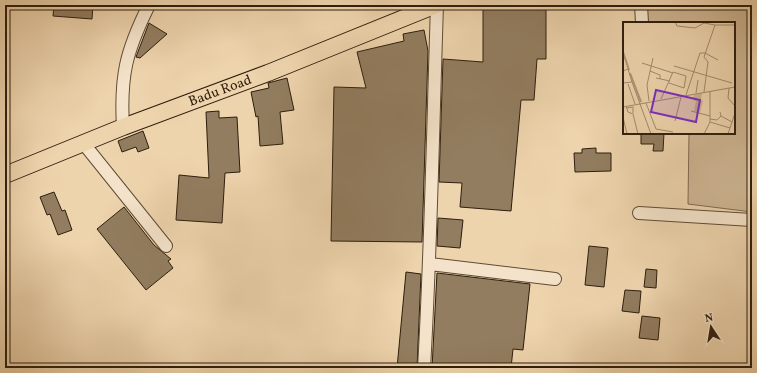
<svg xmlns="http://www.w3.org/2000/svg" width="757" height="373" font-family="Vollkorn,serif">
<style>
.green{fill:#cdb592;stroke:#7e6a50}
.building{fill:#927d60;stroke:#2e1e0d}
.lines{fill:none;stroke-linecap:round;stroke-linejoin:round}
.minor-casing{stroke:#5e4c35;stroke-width:14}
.major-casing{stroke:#2e1e0d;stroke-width:18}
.minor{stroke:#f4e3ca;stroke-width:12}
.major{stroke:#eed4ad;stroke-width:16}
.labels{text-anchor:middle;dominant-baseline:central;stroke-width:3.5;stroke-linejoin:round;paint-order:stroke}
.street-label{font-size:14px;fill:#2e1e0d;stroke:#f4e3ca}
.inset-river{fill:none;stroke:#ad9677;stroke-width:2}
.inset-road{fill:none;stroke:#a18b6d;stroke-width:1}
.view{fill:#7b2cbf;fill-opacity:0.15;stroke:#7b2cbf;stroke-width:2}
.inset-edge{fill:none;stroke:#2e1e0d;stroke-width:2}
</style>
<rect width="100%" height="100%" fill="#eed4ad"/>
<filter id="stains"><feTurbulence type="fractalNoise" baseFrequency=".005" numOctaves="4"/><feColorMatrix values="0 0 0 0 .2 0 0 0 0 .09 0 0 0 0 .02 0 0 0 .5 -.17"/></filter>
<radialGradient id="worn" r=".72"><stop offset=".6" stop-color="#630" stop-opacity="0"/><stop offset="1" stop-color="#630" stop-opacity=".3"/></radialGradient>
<path class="green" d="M639,5H752V212L688,204L689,133H734V23H640Z"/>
<path class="building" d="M54,5H93L92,19L53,16Z
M483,5H546V59H537L534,100H521L511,211L460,207L462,183L439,182L443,59L483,62Z
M149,23L167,34L140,58L136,57Z
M424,30L428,51L422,242L331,241L334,87L366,88L357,52L404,41L403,34Z
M287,78L294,110L280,112L283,144L260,146L258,116L256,117L251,92L269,88L268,83Z
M219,111V118L237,117L240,172L225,173L222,223L176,220L179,175L209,178L206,112Z
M143,131L149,148L138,152L136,147L122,152L118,141Z
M641,133H664L663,151H653L654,144H641Z
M596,148V153H611V171L575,172L574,153H582V149Z
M54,192L62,211L65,210L72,230L58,235L50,214L47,215L40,197Z
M124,207L154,245L171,259L168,261L173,268L146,290L97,229Z
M438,218L463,220L460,248L437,246Z
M589,246L608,248L604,287L585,285Z
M646,269L657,270L656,288L644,287Z
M406,272L421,274L417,368H397Z
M437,273L530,284L523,350L513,349L511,368H432Z
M625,290L641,291L639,313L622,311Z
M642,316L660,318L658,340L639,338Z"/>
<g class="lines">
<g class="minor-casing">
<path id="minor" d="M641,5L642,23
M123,127C120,76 126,51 149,5
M84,144L166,246
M639,213L752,220
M430,264L555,279
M424,368C431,247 433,126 437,5"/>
</g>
<g class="major-casing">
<g id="major">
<path id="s1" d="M5,175L123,127L268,73L436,5"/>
</g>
</g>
<use href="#minor" class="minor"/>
<use href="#major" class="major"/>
</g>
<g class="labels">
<g class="street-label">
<text stroke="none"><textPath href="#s1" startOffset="231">Badu Road</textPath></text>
</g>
</g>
<g transform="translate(623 22)">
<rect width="112" height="112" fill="#eed4ad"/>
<path d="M79,71L78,78L80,79L77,91L71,89L73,79L70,78L71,73Z" fill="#cdb592"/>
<path class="inset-river" d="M0,30L6,48M7,51L18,80"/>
<path class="inset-road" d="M52,0L54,4L72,6L81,1L92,3L81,35L85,40L81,70M92,3H112M19,41L50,51M51,44L109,61M0,49L5,47L9,60L0,61M27,49L37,53V57M33,56L47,59M9,60L28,112M5,62L12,82M106,66L105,76L112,84M73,71L75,58M63,73L77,31H82L95,38M38,77L50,50L63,54L61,66L46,61M26,79L24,63L30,36M23,81L33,107L50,110M3,84L5,90L10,92L15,112M0,85L112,65M4,86L10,85V91M68,89L87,94M97,90L98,94L109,100M0,95L4,112M87,97L94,98L98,94M52,99L58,75M87,100L107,106M81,112L87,100V70M105,112L112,91"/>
<path class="view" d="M33,68L77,78L73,100L28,90Z"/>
<rect width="112" height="112" class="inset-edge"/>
</g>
<rect width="757" height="373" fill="none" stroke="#eed4ad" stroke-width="20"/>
<rect x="6" y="6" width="745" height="361" fill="none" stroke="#2e1e0d" stroke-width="2"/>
<rect x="10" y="10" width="737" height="353" fill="none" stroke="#2e1e0d"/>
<g transform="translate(711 327) rotate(348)" stroke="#f4e3ca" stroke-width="3" paint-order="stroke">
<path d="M0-3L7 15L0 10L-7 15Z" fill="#2e1e0d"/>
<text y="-6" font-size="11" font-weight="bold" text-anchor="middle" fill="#2e1e0d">N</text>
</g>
<rect width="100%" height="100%" filter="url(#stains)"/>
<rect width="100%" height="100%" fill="url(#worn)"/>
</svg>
